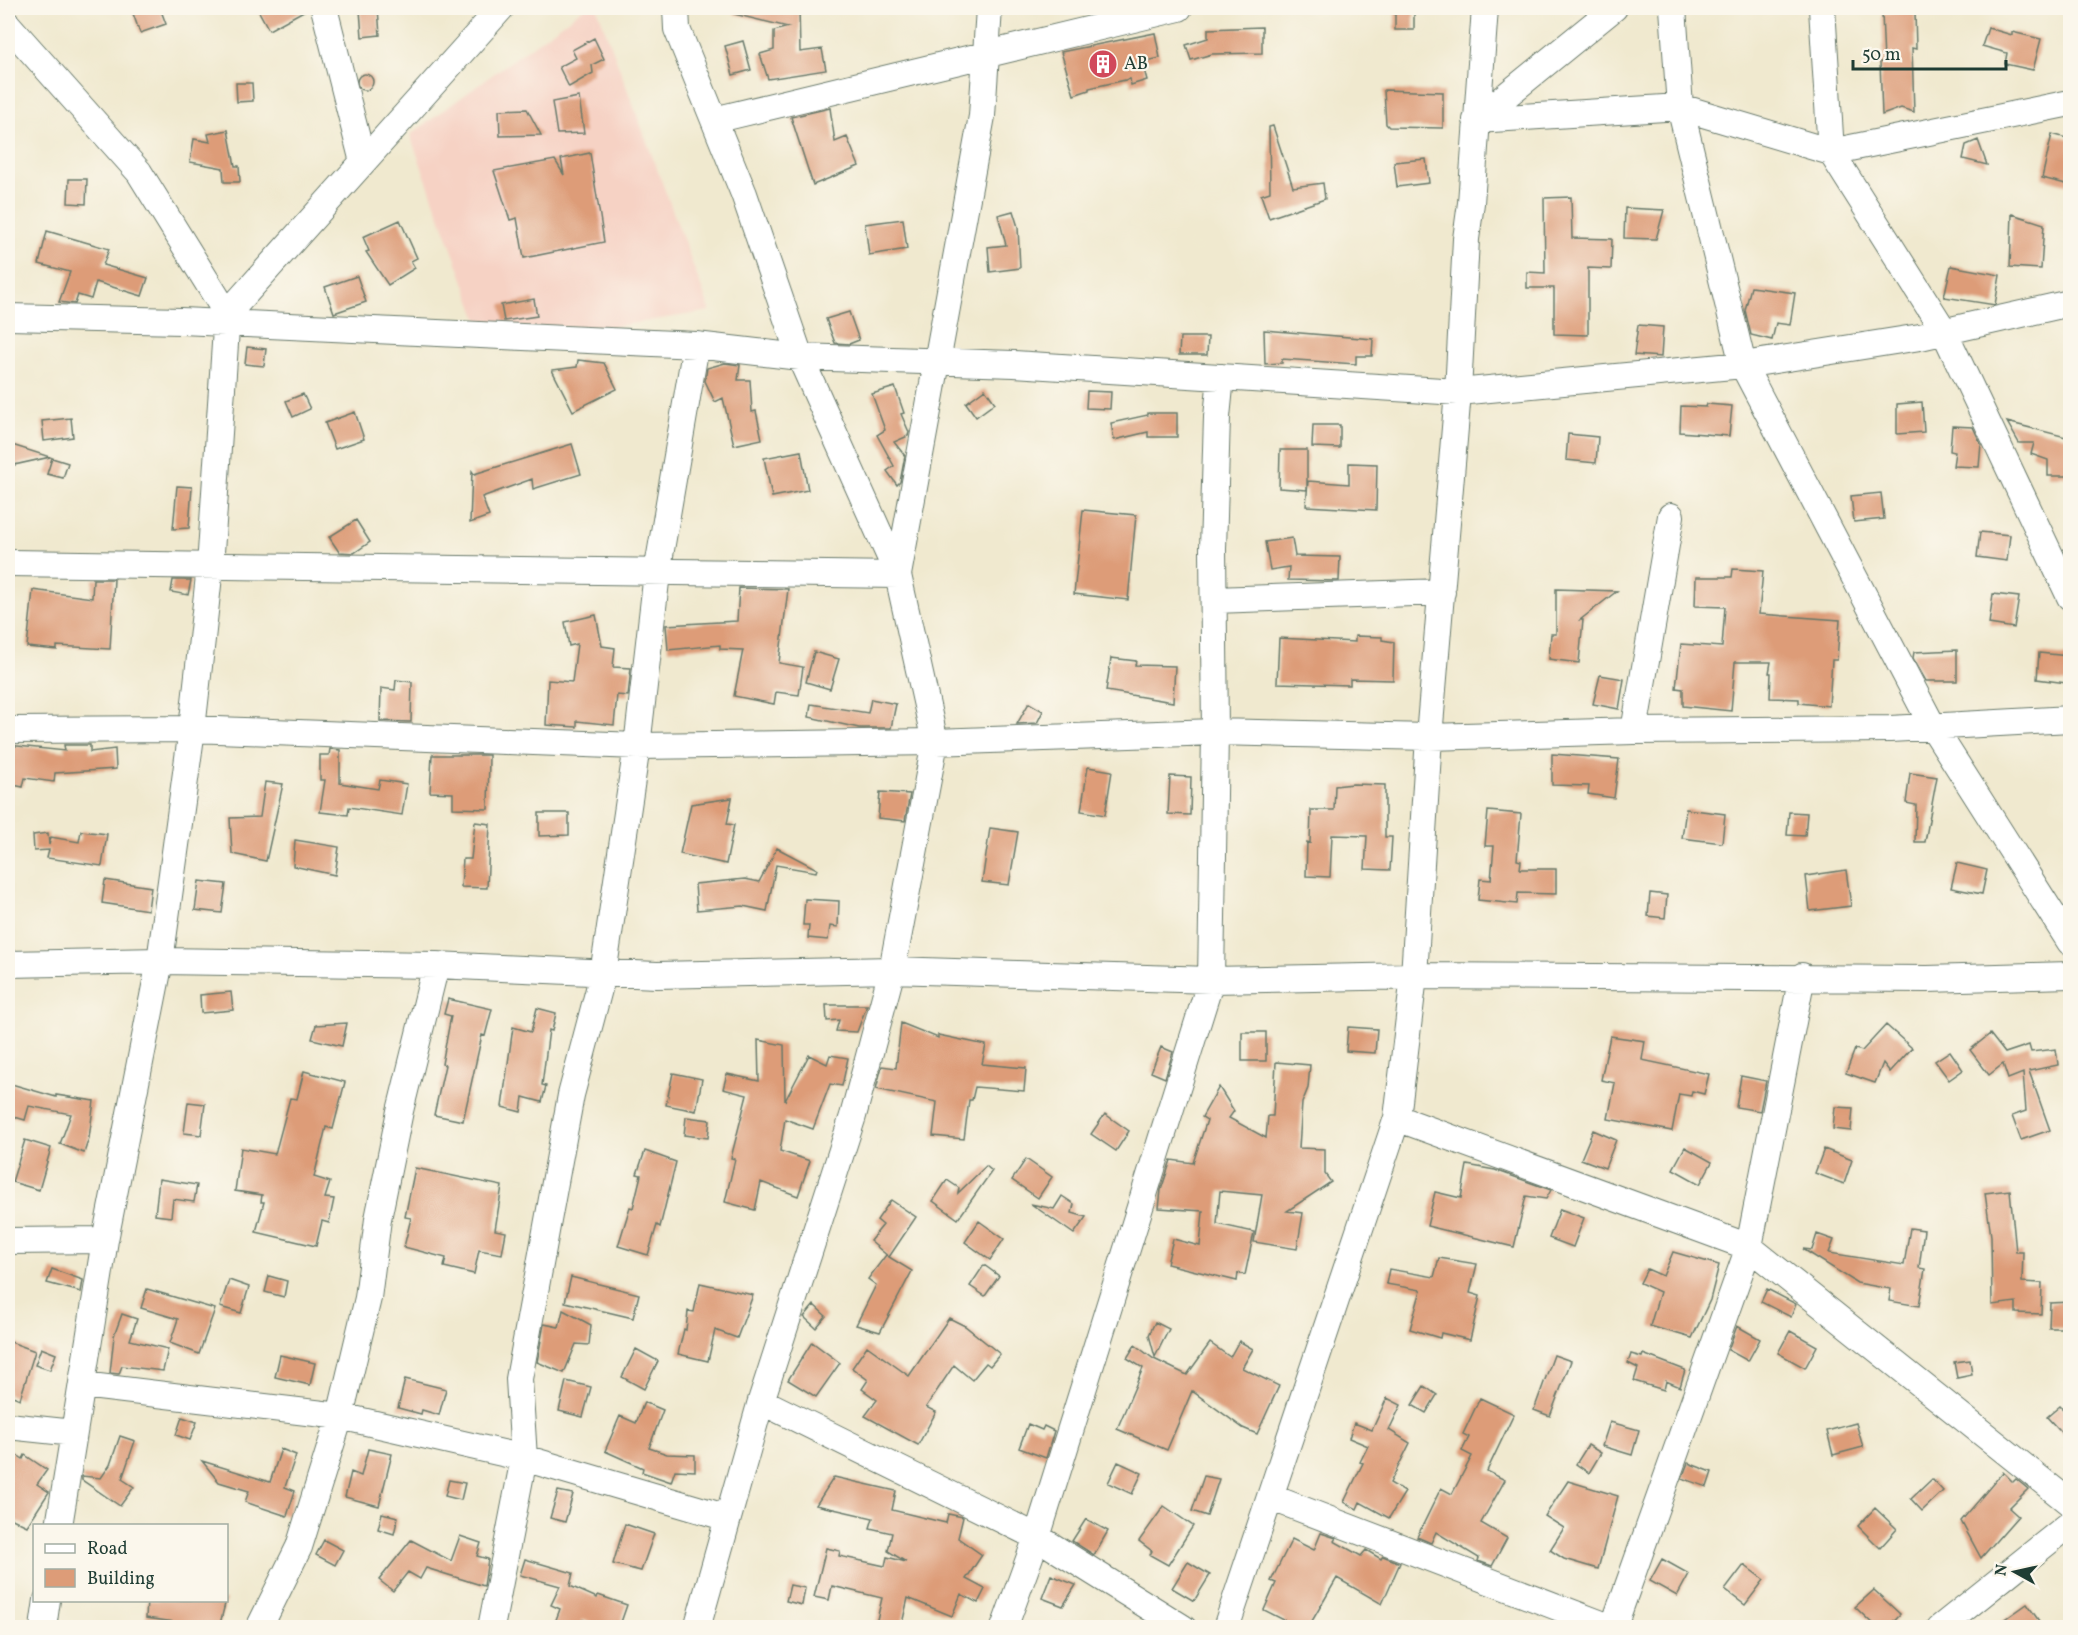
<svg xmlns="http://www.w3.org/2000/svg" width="2078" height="1635" font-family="Vollkorn,serif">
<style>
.built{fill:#f6d2c4}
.building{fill:#dd9c78}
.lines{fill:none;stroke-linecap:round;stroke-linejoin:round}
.minor-casing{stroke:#68796a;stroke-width:28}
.minor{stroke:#fff;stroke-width:26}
.labels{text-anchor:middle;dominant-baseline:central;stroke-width:4.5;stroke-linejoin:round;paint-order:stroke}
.poi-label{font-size:18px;fill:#1f3d34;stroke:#fbf7ec;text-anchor:start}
</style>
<rect width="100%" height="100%" fill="#fbf7ec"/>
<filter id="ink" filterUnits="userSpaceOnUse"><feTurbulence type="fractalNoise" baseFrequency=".0167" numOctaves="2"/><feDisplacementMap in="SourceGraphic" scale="12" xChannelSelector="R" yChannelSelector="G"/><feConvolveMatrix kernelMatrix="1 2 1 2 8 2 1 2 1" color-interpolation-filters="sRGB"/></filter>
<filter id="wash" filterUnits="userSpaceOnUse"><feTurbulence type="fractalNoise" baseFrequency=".008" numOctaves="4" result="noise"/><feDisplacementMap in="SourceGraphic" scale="24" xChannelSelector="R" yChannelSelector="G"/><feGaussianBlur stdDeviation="1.35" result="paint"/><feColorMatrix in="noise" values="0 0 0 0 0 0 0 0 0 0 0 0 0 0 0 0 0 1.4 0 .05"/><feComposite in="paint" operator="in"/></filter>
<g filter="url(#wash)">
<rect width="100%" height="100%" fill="#f0e9cf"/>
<path class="built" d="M584,8H597L710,311L488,347L410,135Z"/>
<g id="blocks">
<path class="building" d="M131,8H160L166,24L140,33Z
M257,8H309L269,30Z
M378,8L380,35L362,37L360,10Z
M735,8H799L800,52L822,49L826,70L768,79L760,54L774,50V31L788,27L734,14Z
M1395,8H1414V30H1395Z
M1915,12L1916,49L1912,48L1914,112L1901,108L1882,115L1880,62H1884L1882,13Z
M1262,27V53L1212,54L1191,60L1186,45L1208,38V29Z
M1988,28L2012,35V32L2041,39L2033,70L2005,64L2007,53L1982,46Z
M1155,33L1160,58L1142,62L1147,80L1131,85L1130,79L1089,88V90L1074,95L1061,52Z
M594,38L604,59L592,65L593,73L569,87L559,67L576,58L572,50Z
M743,41L751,70L733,75L725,46Z
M357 82a8 8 0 1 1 16 0a8 8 0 1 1-16 0Z
M236,83H252L253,101L237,102Z
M1384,90L1443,92V128L1389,127L1386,124Z
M579,97L584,133L557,134L552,102Z
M830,108L835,142L847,137L859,166L813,185L791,117Z
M527,109L541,135L500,136L499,110Z
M1273,126L1293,187L1323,183L1325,199L1269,218L1261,195L1270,192L1269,127Z
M228,130L235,166H239L240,182H224L223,168L190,162L194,139L210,142L208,134Z
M2052,134L2070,139V185L2042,178Z
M1978,140L1987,165L1963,159L1966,145Z
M590,153L604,242L524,258L517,218L510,220L494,171L555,160L564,175L561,159Z
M1426,159L1429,183L1397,187L1394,162Z
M69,179H87L86,204L68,203Z
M1571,197L1572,238L1612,239L1611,269L1588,268V335L1554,334V288H1527V272L1545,273L1544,198Z
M1625,208L1664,210L1656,239L1624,238Z
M1013,211L1018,227L1020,268L990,272L988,247L1006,245L998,215Z
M2012,214L2044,224L2041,269L2010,267Z
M903,219L907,249L869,255L865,224Z
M400,220L417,258L411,261L415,268L388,285L366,252L369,251L363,237Z
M47,231L109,249L103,265L148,278L142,296L96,282L91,299L78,295L75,304L59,302L70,272L39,264Z
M1951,266L2000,275L1995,305L1944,297Z
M357,276L366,302L334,313L325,287Z
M1751,287L1795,293L1790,325L1776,323L1772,340L1751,335L1745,310Z
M534,299L537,316L504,321L501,305Z
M849,312L859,340L849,344L835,343L826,319Z
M1638,325L1663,327L1661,357L1634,355Z
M1264,330L1373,339L1372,356H1356V364L1282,359V363L1265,364Z
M1180,337H1208L1207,355H1179Z
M247,347L266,349L264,366L245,364Z
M578,360L604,363L617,389L573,411L552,370L577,367Z
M725,363L740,365L738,380H750L752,412L756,411L762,439L734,445L723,398L715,402L705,381L707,368Z
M895,387L904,413L901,414L909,432L908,436L894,442L905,456L900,482L897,485L887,471L894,466L877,435L885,430L872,394Z
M985,389L995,403L976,417L966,403Z
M1087,391L1111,392L1110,409L1086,408Z
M303,394L310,409L293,417L286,401Z
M1922,402L1924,432L1897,434V404Z
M1707,404L1732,406L1729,436L1680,432L1681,406L1706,407Z
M355,412L364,439L335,449L325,423Z
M1148,413H1177V437H1148V432L1114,440L1111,423L1148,415Z
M71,418L73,437L44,441L42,421Z
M2007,422L2070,438V476H2048V460L2031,454L2034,443H2019Z
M1313,425H1340V448L1312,447Z
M1952,426L1973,427L1981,444L1979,467L1953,466L1955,452L1950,451Z
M1568,434L1598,437L1596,463L1566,460Z
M9,444L50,457L14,465Z
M572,444L581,474L533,489L532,479L482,497L489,516L470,523L472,471L474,474Z
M1280,450H1307V490L1279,488Z
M801,451L808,490L772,497L764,458Z
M52,458L68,463L63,478L47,474Z
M1349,463L1377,464L1376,510L1306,506L1308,481L1349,484Z
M177,486L192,487L189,528L173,529Z
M1881,493L1884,519L1854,522L1851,496Z
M1083,510L1136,515L1128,600L1074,594Z
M356,520L370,542L354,553L339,552L329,537Z
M1980,532L2010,535L2007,561L1977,557Z
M1292,538L1295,556L1340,557L1339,581L1288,580L1289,567L1270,570L1265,542Z
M1733,569L1763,571L1759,614L1840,620L1837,660H1832L1829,706L1799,703V699L1770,698L1771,673H1769L1771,662H1735L1731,711L1683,706V689L1676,688L1681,644L1722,647L1725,607L1695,606L1696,577H1732Z
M93,579H114L110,649L57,646V650L27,647L33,590L92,598Z
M173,580H191L188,595L171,592Z
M739,588L788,589L779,663L803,667L799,695L776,692L774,704L734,696L743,650L720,649V645L668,650L666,625L737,621Z
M1556,589L1617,591L1580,620H1583L1579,663L1549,659L1551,634H1556Z
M1993,594L2019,597L2014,628L1989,624Z
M596,615L602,646L615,648L613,667L631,668L628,696L617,695L614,725L577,721V727L546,725L548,680L572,682L577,644L569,646L565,622Z
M1355,636L1382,637V640L1394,642L1393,680L1350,679V685L1277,683L1279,638L1355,642Z
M1957,650V681H1926L1913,658L1914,652Z
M814,652L839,659L830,689L806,682Z
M2039,653L2069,656L2066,683L2037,679Z
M1111,658L1136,661L1135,665L1175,666L1173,702L1106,691Z
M1600,675L1624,679L1619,709L1593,704Z
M396,680L412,682L411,722L380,721L381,688L395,690Z
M871,699L896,704L891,728H859L809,717L811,704L868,713Z
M1029,703L1043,711L1037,723L1017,724Z
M8,745L65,751L64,745H90V752L115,749L116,769L55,773L54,782L25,778L23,787L8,784Z
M330,749L340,750V783L378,789L380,780L407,784L402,815L349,807L348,815L320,812L325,780H320V755H329Z
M1552,754L1619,759L1614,798L1588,794L1589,786L1552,785Z
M432,755H489L488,809L453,808V793L430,792Z
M1088,767L1112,771L1105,815L1081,811Z
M1910,773L1937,777L1925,842H1915L1916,805L1906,803Z
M1170,776L1191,777L1190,815L1168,814Z
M265,782L283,784L266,861L232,854L230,818L260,817Z
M1353,784L1385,785V837H1392L1390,870L1365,869L1367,836L1332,835L1330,877L1306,876L1307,842L1310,843L1311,810H1334L1335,786Z
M880,792L910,794L905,821L878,818Z
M732,798L727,824L734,825L726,864L680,854L691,804Z
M1686,809L1725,814L1722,843L1682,838Z
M1488,811L1521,814L1517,860L1521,861L1520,869H1556V894L1518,893L1517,904L1478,900L1480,879L1491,880L1494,846H1485Z
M1789,812L1807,813L1805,836L1787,835Z
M539,813H569V835L539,836Z
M475,822L490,824L487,888L461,887L463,859H471Z
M990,828L1018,832L1009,885L982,882Z
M81,831L107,834L102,866L47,858L49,850L34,851L33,835L48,833L49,845L51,837L79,842Z
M295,840L339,847L335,875L293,866Z
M777,848L817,869L816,872L776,865L767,911L743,906L697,910L695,884L745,879L759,882Z
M1957,863L1987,870L1982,894L1951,888Z
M1846,870L1851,906L1810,911L1806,876Z
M105,880L151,887L148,910L102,903Z
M199,881L226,884L222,913L195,910Z
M1650,893L1667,895L1665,918L1648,916Z
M805,899L839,901L838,927L830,926L828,940L808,938L809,925H803Z
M231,992L233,1010L201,1013L200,995Z
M448,999L492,1009L485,1036L482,1035L463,1121L434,1115L445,1065L442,1064L451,1016L444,1014Z
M826,1005H867L857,1032L836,1031L839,1020L827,1021Z
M537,1008L556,1013L552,1031L549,1030L542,1085L546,1086L542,1102L523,1097L521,1112L502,1107L513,1027L531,1032Z
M347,1023L342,1046L312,1039L316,1025Z
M901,1023L938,1038V1035L986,1045L982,1064L1026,1068L1024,1091L975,1087L972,1100H969L964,1139L933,1136L937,1102L876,1089L882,1066L896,1068Z
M1886,1025L1912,1048L1890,1072L1883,1063L1875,1083L1846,1073L1855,1049L1862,1051Z
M1348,1027L1377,1029L1375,1053L1346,1051Z
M1242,1032H1266V1061H1242Z
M1990,1034L2005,1053L2029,1045L2031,1052L2056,1049L2058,1065L2029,1071L2050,1130L2021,1140L2012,1116L2026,1111L2023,1073L2008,1079L2003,1064L1989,1075L1970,1050Z
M1610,1036L1645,1041L1642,1060L1709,1074L1704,1094L1692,1091L1691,1096L1679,1094L1672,1131L1608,1119L1615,1083L1601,1080Z
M758,1040L784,1045L785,1101L809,1055L827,1064L830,1055L848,1058L842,1086L830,1084L813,1129L785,1119L780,1151L810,1161L798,1196L761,1182L755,1210L725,1202L735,1159L731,1158L747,1095L723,1089L727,1074L759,1081Z
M1161,1047L1173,1052L1165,1078L1151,1072Z
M1950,1051L1963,1070L1949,1080L1935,1061Z
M1276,1062L1310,1065L1308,1088L1302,1103L1299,1148L1325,1149V1174L1331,1182L1287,1211L1303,1213L1297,1249L1254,1242L1262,1195L1220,1191L1217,1224L1254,1232L1245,1275L1238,1273L1237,1281L1167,1264L1173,1239L1200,1246L1203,1211L1159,1208L1161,1190L1171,1160L1193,1163L1207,1120L1202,1117L1219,1087L1234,1111L1229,1118L1266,1138L1268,1116H1273Z
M304,1071L345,1082L333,1129L326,1127L314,1177L330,1182L325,1198L334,1199L329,1223L322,1221L316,1246L256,1232L264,1202H261L262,1195L235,1191L241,1148L275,1154L290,1098L297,1099Z
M673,1073L702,1079L696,1111L666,1105Z
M1741,1076L1766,1081L1760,1111L1736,1107Z
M8,1083L56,1097V1095L94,1101L89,1138L84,1153L60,1144L71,1114L29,1106L25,1120L8,1115Z
M188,1102L205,1104L201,1135L184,1133Z
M1835,1107L1853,1108L1851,1131L1833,1129Z
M1105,1114L1129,1131L1116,1151L1091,1134Z
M686,1117L710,1120L708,1138L684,1135Z
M1593,1130L1616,1140L1605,1168L1581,1159Z
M25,1140L51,1148L39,1190L12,1182Z
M1685,1147L1712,1162L1700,1184L1673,1169Z
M1824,1149L1852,1160L1844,1184L1815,1173Z
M645,1151L676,1162L660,1227L657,1225L648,1255L618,1246L630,1207L633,1208L641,1175L637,1174Z
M1026,1159L1052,1177L1038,1198L1012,1180Z
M1467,1165L1495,1170L1551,1190L1546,1199L1526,1196L1514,1247L1427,1226L1435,1192L1461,1198Z
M986,1166L992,1171L958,1219L933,1201L947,1180L959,1188L958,1193Z
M415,1168L502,1186L495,1230L506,1232L502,1254L479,1250L474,1274L444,1267L446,1258L404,1247L411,1218L405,1217Z
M159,1179L197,1185L194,1202L173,1199L171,1217L155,1215Z
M2010,1190L2016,1252H2023L2022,1282L2042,1283L2041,1314L2016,1313V1302L1992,1305L1991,1236L1985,1193Z
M1062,1196L1074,1204L1072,1213L1086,1217L1074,1234L1031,1204L1054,1209Z
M891,1200L916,1217L889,1257L912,1271L880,1332L856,1325L876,1285L868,1279L886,1255L889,1257L870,1241L883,1225L877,1220Z
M1560,1209L1584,1218L1573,1247L1549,1238Z
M979,1221L1004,1239L990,1260L965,1242Z
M1910,1228L1924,1230L1919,1268L1925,1269L1919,1306L1889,1301L1891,1289L1857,1283L1803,1249L1812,1250L1817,1234L1834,1240L1829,1253L1904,1265Z
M1673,1252L1719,1265L1710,1300L1692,1338L1650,1326L1660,1292L1640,1283L1647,1269L1663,1276Z
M1439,1258L1477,1264L1470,1293L1480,1296L1470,1340L1441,1333L1440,1338L1410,1329L1421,1290L1386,1284L1389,1269L1434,1277Z
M984,1265L999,1276L985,1296L970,1286Z
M52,1269L83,1280L81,1292L47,1283Z
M269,1276L287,1281L284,1297L265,1292Z
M571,1277L639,1294L633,1318L565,1302Z
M229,1280L249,1287L241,1313L220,1307Z
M700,1283L753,1295L737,1338L715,1330L708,1361L678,1354L684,1329L686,1330L688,1311L694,1312Z
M147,1289L215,1309L199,1354L170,1343L178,1319L141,1308Z
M1767,1289L1796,1304L1791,1317L1761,1302Z
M2070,1302V1328H2049L2050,1303Z
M814,1305L826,1316L816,1328L804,1317Z
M563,1310L591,1325L589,1345L576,1344L564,1373L537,1362L544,1324L559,1327Z
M122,1314L137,1319L130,1340L168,1349L163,1371L122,1366L119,1374L110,1373L114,1336Z
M949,1318L965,1326L1000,1354L990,1366L986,1363L972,1380L954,1365L926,1407L936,1412L918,1445L865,1416L877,1400L862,1389L868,1380L852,1368L867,1346L909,1376Z
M1155,1322L1169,1329L1155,1357L1149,1335Z
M1737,1326L1760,1339L1748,1361L1728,1350Z
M1790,1331L1817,1346L1805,1368L1778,1353Z
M8,1341L35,1351L20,1399L8,1394Z
M1239,1341L1253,1349L1242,1368L1279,1386L1257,1434L1243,1428L1192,1391L1167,1450L1117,1429L1143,1368L1127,1358L1135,1345L1154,1359L1187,1375L1210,1343L1230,1357Z
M812,1342L840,1363L816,1397L788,1380Z
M41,1348L56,1354L50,1370L35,1365Z
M636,1349L658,1361L644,1389L622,1377Z
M1631,1354L1642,1357L1643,1354L1685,1370L1680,1387L1666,1381L1664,1390L1634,1381L1638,1368L1628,1363Z
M280,1355L315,1363L310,1385L275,1377Z
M1554,1355L1571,1361L1550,1416L1534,1410Z
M1970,1360L1972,1375L1957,1378L1954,1362Z
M405,1379L446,1389L439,1415L422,1410L421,1414L398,1408Z
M566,1381L591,1387L583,1417L559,1411Z
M1424,1386L1437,1395L1426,1413L1412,1405Z
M1387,1398L1401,1405L1389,1430L1410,1443L1390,1483L1405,1492L1389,1518L1360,1502L1357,1509L1344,1502L1363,1463L1360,1462L1368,1446L1349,1438L1354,1423L1372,1430Z
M1480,1398L1514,1414L1487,1471L1505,1480L1481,1523L1507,1538L1492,1566L1478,1561L1479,1558L1436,1532L1431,1543L1417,1537L1441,1488L1452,1494L1472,1456L1462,1451L1469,1437L1463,1434Z
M644,1402L663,1410L649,1448L667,1454L695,1455V1471L675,1470L671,1482L642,1472L643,1468L605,1451L620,1416L636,1423Z
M2060,1406L2070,1417V1442L2047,1417Z
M182,1417L197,1422L190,1440L176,1435Z
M1610,1422L1639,1430L1632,1455L1602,1446Z
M1856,1423L1863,1447L1833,1455L1827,1431Z
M1028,1424L1042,1430L1044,1426L1054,1431L1046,1458L1019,1448Z
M120,1436L135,1441L122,1479L134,1487L120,1506L82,1480V1476L101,1478L110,1465Z
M1588,1445L1601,1453L1589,1473L1576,1464Z
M8,1449L23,1459L25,1455L47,1470L37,1484L49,1492L27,1526L8,1517Z
M281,1449L296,1455L285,1487L295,1491L287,1516L245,1502L249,1491L219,1482L202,1461L270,1482Z
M368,1449L392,1454L379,1506L345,1497L351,1472L361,1476Z
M1118,1462L1142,1473L1132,1494L1108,1483Z
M1688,1463L1712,1472L1707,1487L1682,1478Z
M2003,1472L2013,1482L2016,1479L2028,1489L2009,1508L2018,1516L1981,1558L1961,1521Z
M1204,1476L1219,1479L1207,1516L1192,1511Z
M834,1477L896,1491L892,1510L946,1523L948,1514L963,1517L958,1538L982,1555L966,1579L985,1589L978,1603L961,1594L952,1616L908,1598L901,1628H891L876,1624L882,1598L832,1586L829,1600L814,1597L826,1548L840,1551L839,1556L885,1566L887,1557L906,1562L888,1551L892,1533L870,1528L873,1518L816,1505Z
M1932,1479L1943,1491L1922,1511L1911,1499Z
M449,1480L465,1483L461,1500L445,1496Z
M1568,1481L1618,1496L1598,1569L1564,1559L1550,1550L1564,1528L1545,1516Z
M558,1491L573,1494L565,1522L550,1518Z
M1164,1506L1193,1526L1168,1565L1150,1555L1152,1551L1139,1541Z
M1875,1508L1897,1529L1880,1548L1858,1526Z
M382,1513L398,1517L394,1534L378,1529Z
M1086,1519L1108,1531L1094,1555L1072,1541Z
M625,1524L654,1534L641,1571L613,1564Z
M1321,1533L1336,1538L1334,1541L1361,1556L1366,1550L1381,1559L1383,1556L1400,1563L1382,1604L1337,1578L1308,1628H1279L1284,1620L1264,1610L1276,1583L1271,1581L1292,1539L1314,1550Z
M460,1536L481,1543L477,1556L488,1559L484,1586L426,1568L420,1579L408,1572L393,1591L379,1580L411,1540L451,1561Z
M324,1540L343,1550L335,1565L316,1555Z
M525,1559L573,1573L570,1586L597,1598L598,1595L627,1605L619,1628H605L583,1620L580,1628H553L560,1609L551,1605L560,1586L520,1575Z
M1662,1559L1689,1574L1677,1596L1650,1581Z
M1188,1562L1210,1575L1194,1601L1172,1588Z
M1744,1565L1764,1580L1745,1605L1725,1590Z
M1051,1575L1076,1585L1063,1606L1042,1598Z
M790,1585L805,1588L802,1605L786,1601Z
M1874,1590L1900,1614L1887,1628H1877L1855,1607Z
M147,1600H226L219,1628L146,1618Z
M2027,1604L2044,1628H1993Z"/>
</g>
</g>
<g filter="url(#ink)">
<use href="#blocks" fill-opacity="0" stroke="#68796a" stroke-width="1.5"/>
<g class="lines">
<g class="minor-casing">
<path id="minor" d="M324,8L363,162
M676,8L677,29L744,194L800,357L898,575L935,742L892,970L853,1116L761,1401L697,1628
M1673,8L1680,107L1743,365L1933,727L2070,942
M1822,8L1831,152L1944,331L2070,597
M8,25L139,172L227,314
M714,120L1179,8
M1476,120L1680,107L1831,152L2070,103
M1476,120L1614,8
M8,317L181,321L696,345L800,357L1014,364L1458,392L1743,365L1920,337L2070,303
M8,563L898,575L982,116L989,8
M1214,600L1442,592
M8,730L192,729L637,746L935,742L1215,732L1429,737L1634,731L1890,729L2070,719
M1634,731L1671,516
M8,964L160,961L436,965L657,975L892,970L1211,980L1414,976L1927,979L2070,975
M1397,1118L1749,1247L2070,1503
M8,1241L105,1240
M82,1385L340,1416L524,1458L728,1518
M761,1401L1037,1537L1183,1628
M8,1426L74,1433
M1270,1497L1612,1628
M59,1526L105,1240L160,961L192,729L210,567L227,314L501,8
M43,1628L47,1600
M259,1628L299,1547L340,1416L368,1298L378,1219L400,1111L436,965
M491,1628L524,1458L519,1379L571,1095L603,974L637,746L657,573L696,345
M1004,1628L1037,1537L1211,980L1215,732L1213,549L1217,417L1221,377
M1226,1628L1397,1118L1414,976L1429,737L1458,392L1466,239L1471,203L1485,8
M1613,1628L1749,1247L1802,976
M1940,1628L2070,1524"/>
</g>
<use href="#minor" class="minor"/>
</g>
</g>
<defs>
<g id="building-disc" transform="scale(1.5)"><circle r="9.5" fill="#d1495b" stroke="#fbf7ec"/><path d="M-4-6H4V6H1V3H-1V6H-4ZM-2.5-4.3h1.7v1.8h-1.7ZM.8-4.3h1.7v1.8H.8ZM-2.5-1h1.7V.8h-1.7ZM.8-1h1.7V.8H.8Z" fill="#fff"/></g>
</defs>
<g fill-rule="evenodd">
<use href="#building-disc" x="1103" y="64"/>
</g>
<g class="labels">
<g class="poi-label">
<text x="1124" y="64">AB</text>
</g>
</g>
<rect width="2078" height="1635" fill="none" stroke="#fbf7ec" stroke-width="30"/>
<rect x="33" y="1524" width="195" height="78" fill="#fbf7ec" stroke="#a3ada2" stroke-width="1.5"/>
<rect x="45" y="1544" width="30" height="9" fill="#ffffff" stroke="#a3ada2" stroke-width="1.5"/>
<text x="87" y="1554" font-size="18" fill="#1f3d34">Road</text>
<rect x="45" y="1569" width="30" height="18" fill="#dd9c78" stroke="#a3ada2" stroke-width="1.5"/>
<text x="87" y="1584" font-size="18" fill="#1f3d34">Building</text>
<g transform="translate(2015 1572) rotate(278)" stroke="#fbf7ec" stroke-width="4.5" paint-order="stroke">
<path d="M0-4.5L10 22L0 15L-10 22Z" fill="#1f3d34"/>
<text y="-9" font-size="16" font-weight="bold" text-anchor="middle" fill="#1f3d34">N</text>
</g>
<path d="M1853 60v9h153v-9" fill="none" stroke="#1f3d34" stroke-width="3"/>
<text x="1862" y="60" font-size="18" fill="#1f3d34" stroke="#fbf7ec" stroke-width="4.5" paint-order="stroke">50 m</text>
</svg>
